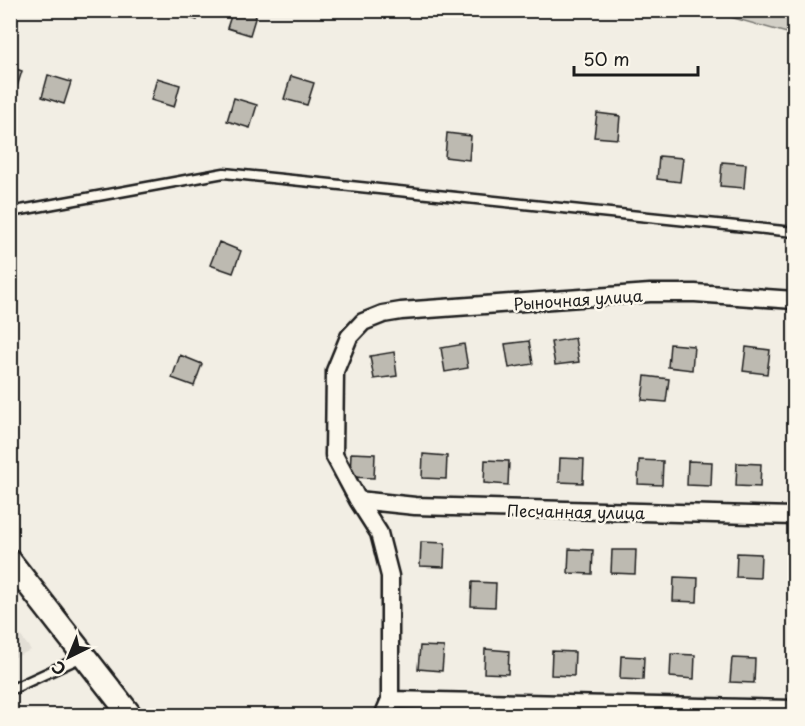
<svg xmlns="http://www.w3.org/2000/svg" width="805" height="726" font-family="'Playpen Sans',sans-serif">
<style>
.built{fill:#e2ded5}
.green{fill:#d2cfc6;stroke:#777671;stroke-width:1.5}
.building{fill:#bdbab1;stroke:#1c1c1c;stroke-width:1.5}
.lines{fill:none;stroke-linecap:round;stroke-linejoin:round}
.lane-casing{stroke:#1c1c1c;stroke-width:13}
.street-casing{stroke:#1c1c1c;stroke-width:21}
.secondary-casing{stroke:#1c1c1c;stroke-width:27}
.lane{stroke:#fbf7ec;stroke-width:8}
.street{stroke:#fbf7ec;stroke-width:16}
.secondary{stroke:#fbf7ec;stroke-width:22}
.labels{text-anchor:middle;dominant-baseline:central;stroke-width:5;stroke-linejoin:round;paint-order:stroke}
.street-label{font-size:16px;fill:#1c1c1c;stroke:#fbf7ec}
</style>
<rect width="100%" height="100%" fill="#f2eee4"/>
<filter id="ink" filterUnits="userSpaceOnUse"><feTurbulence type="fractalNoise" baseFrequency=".0167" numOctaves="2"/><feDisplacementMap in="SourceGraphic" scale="12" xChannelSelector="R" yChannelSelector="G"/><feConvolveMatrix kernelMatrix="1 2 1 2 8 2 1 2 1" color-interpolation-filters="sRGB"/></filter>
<g filter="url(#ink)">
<path class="built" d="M11,623L31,650L11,659H10Z"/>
<path class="green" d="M709,11H794V35Z"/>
<path class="building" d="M174,10H199L197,20L174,13Z
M233,10L257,12L250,35L227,28Z
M10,67L22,71L15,93L10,92Z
M48,75L71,82L64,104L42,97Z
M291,76L314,83L307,105L284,99Z
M157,78L180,85L174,107L151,100Z
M234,98L257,105L250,128L227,121Z
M597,113L620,116L618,139L594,137Z
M447,133L471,136L469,160L445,157Z
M659,156L683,158L680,182L657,179Z
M722,162L746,164L744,188L720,186Z
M219,242L241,251L233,273L210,265Z
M575,338L579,362L555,365L551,342Z
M529,341L533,364L509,368L505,344Z
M464,344L468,368L445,372L441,348Z
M670,344L694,346L692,370L668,367Z
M746,347L770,350L767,374L743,371Z
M394,352L397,376L374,379L370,356Z
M180,355L202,364L194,386L172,378Z
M645,376L669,379L666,402L642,400Z
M351,453L375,454L374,478L350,477Z
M423,454L447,456L446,479L422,478Z
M560,458L584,459L583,483L559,482Z
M485,460L509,461L508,485L484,483Z
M639,460L663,461L662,485L638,484Z
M688,461L712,462L711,486L687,485Z
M737,463L761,464L760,487L736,486Z
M421,542L445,543L444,567L420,566Z
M569,549L593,550L592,574L568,573Z
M612,550H636L635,574L611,573Z
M737,553L761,554L760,578L736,577Z
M674,577L698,578L697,602L673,601Z
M472,582L496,583L495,607L471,606Z
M420,646L444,647L442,671L418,669Z
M485,649L509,651L508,674L484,673Z
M552,651L575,652L574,676L551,675Z
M671,654L695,655L694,679L670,677Z
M621,656L644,657L643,680L620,679Z
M732,658L755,659L754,683L730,682Z"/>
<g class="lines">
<g class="lane-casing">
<path id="lane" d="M10,212L224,173L794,232
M10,690L84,656"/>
</g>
<g class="street-casing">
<path id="street" d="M358,500L415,506L794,516
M390,700L794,709
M383,716L390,700V576L379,533L358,500L334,455L335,371L349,337L363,322L383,314L401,311L650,293H695L794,300"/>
</g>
<g class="secondary-casing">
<path id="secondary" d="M10,561L131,716"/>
</g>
<use href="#lane" class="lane"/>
<use href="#street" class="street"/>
<use href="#secondary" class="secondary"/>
</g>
</g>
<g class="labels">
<g class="street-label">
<text transform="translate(578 299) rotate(-4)">Рыночная улица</text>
<text transform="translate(576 511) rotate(1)">Песчанная улица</text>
</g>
</g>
<rect width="805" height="726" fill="none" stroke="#fbf7ec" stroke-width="36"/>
<rect x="18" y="18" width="769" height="690" fill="none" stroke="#1c1c1c" stroke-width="2" filter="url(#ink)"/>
<g transform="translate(69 657) rotate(223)" stroke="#fbf7ec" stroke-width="4.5" paint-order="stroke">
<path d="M0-4.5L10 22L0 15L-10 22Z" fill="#1c1c1c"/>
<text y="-9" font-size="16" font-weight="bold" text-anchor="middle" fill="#1c1c1c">С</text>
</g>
<path d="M574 66v9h124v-9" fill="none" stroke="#1c1c1c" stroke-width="3"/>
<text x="583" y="66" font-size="18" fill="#1c1c1c" stroke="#fbf7ec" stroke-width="4.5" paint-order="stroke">50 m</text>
</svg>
